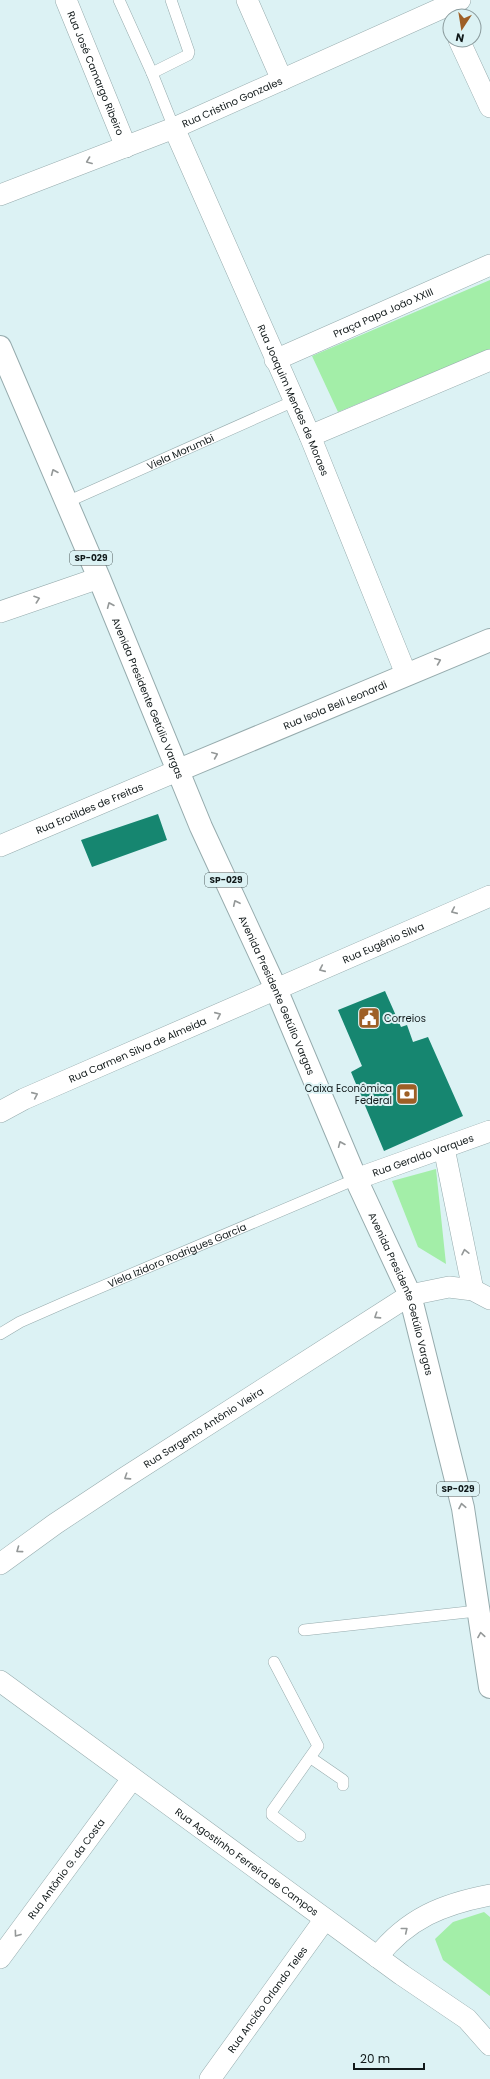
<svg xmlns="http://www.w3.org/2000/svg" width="490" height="2079" font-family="Poppins,sans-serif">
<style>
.green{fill:#a3eea8}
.building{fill:#168670}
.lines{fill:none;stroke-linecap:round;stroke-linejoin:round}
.lane-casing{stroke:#96abad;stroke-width:12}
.street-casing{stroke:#96abad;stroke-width:22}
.secondary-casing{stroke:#96abad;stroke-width:24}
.highway-casing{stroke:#96abad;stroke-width:24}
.lane{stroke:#fff;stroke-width:11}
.street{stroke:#fff;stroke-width:21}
.secondary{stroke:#fff;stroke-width:22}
.highway{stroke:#fff;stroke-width:22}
.oneway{stroke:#949898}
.labels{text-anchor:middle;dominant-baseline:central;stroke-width:4;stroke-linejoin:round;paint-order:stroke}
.shield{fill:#dcf2f4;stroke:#4e5a5b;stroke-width:1}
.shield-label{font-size:9px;font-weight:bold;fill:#11191a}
.street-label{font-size:10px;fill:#11191a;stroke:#dcf2f4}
.poi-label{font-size:10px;fill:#11191a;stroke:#dcf2f4;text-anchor:start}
</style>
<rect width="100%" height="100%" fill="#dcf2f4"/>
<path class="green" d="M490,280V349L338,412L312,356Z
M436,1169L446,1264L418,1247L392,1181Z
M484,1912L490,1917V1996L443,1960L435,1939L453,1922Z"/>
<path class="building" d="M158,814L167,840L92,867L81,840Z
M385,991L401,1027L407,1025L413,1042L428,1037L463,1116L384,1151L351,1072L362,1066L338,1010Z"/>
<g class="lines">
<g class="lane-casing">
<g id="lane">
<path d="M119,0L152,73"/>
<path d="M171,0L189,52L188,55L152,73L174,128"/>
<path id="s1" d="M67,502L294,401"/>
<path id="s2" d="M0,1334L20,1322L68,1301L356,1179"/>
<path d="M304,1630L477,1611"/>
<path d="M274,1662L318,1746L272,1811V1815L300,1836"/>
<path d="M311,1758L343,1780V1785"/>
</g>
</g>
<g class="street-casing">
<g id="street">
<path id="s3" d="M66,0L126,147"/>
<path d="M247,0L282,80"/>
<path d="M459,40L490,107"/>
<path id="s4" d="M174,128L310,436L406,674"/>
<path id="s5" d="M0,195L174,128L460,0"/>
<path id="s6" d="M275,360L490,265"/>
<path d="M310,436L490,360"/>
<path d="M0,612L99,578"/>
<path id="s7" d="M0,846L179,770"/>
<path id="s8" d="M0,1112L24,1099L490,896"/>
<path d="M444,1148L473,1290"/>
<path id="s9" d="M356,1179L490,1131"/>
<path id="s10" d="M0,1564L55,1524L126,1477L410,1295L449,1287L473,1290L490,1299"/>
<path id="s11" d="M0,1681L402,1975L467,2019L490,2045"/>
<path d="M377,1957C408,1918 443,1904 490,1895"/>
<path id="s12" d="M0,1958L132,1779"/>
<path id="s13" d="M210,2079L325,1919"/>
</g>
</g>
<g class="secondary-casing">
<g id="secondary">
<path id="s14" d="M179,770L490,640"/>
</g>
</g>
<g class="highway-casing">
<g id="highway">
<path id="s15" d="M0,347L99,578L201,827L276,989L356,1179L410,1295L463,1508L490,1687"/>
</g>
</g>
<use href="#lane" class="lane"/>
<use href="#street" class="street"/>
<use href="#secondary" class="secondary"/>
<use href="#highway" class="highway"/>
</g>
<defs><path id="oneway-chevron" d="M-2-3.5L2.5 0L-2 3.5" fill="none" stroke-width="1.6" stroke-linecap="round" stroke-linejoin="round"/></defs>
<g class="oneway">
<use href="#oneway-chevron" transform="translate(89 161) rotate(159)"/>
<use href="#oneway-chevron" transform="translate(54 472) rotate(-113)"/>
<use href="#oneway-chevron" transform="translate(37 599) rotate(-19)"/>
<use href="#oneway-chevron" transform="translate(110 605) rotate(-113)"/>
<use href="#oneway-chevron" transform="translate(438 661) rotate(-22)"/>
<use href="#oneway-chevron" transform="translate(215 755) rotate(-23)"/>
<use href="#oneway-chevron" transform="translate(236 903) rotate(-115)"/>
<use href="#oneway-chevron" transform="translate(454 911) rotate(156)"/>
<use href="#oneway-chevron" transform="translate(322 969) rotate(156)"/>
<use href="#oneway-chevron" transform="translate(218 1015) rotate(-24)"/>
<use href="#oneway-chevron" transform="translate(35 1095) rotate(-24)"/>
<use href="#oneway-chevron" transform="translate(341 1144) rotate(-113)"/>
<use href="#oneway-chevron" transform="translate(465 1252) rotate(-102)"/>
<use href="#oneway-chevron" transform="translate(377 1316) rotate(147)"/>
<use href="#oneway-chevron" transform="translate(127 1477) rotate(147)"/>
<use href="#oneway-chevron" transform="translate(462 1506) rotate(-101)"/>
<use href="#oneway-chevron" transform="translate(19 1550) rotate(144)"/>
<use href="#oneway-chevron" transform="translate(481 1635) rotate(-99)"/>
<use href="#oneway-chevron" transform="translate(405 1930) rotate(-39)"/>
<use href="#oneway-chevron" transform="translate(17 1934) rotate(126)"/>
</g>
<defs>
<g id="civic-square" transform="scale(1.15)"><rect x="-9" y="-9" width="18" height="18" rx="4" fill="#9e5f26" stroke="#dcf2f4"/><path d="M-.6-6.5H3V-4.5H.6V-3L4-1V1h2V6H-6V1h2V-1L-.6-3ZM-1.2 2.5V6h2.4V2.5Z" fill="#fff"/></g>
<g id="bank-square" transform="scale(1.15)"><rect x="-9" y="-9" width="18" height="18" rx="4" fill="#9e5f26" stroke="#dcf2f4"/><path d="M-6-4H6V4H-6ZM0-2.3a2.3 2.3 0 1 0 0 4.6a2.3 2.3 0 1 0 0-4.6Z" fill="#fff"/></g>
</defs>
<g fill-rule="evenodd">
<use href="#civic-square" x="369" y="1018"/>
<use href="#bank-square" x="407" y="1094"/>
</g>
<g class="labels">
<g class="shield">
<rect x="70" y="551" width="42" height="14" rx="3"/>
<rect x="205" y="873" width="42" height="14" rx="3"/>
<rect x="437" y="1482" width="42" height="14" rx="3"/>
</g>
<g class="shield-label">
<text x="91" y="558">SP-029</text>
<text x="226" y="880">SP-029</text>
<text x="458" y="1489">SP-029</text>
</g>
<g class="street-label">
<text stroke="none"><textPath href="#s3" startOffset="79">Rua José Camargo Ribeiro</textPath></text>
<text stroke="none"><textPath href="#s5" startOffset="250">Rua Cristino Gonzales</textPath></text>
<text stroke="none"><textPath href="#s6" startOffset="118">Praça Papa João XXIII</textPath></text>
<text stroke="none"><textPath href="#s4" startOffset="297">Rua Joaquim Mendes de Moraes</textPath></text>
<text stroke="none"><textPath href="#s1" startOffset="124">Viela Morumbi</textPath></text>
<text stroke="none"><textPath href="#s15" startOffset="381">Avenida Presidente Getúlio Vargas</textPath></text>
<text stroke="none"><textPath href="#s14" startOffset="169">Rua Isola Beli Leonardi</textPath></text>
<text stroke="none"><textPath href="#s7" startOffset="97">Rua Erotildes de Freitas</textPath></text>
<text stroke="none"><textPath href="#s8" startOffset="419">Rua Eugênio Silva</textPath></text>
<text stroke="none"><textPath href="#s15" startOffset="705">Avenida Presidente Getúlio Vargas</textPath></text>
<text stroke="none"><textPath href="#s8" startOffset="151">Rua Carmen Silva de Almeida</textPath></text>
<text stroke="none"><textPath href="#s9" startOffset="71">Rua Geraldo Varques</textPath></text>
<text stroke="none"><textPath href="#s2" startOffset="194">Viela Izidoro Rodrigues Garcia</textPath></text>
<text stroke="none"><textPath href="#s15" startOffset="1029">Avenida Presidente Getúlio Vargas</textPath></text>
<text stroke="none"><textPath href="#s10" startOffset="245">Rua Sargento Antônio Vieira</textPath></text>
<text stroke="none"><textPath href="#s11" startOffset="306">Rua Agostinho Ferreira de Campos</textPath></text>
<text stroke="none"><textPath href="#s12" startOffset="111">Rua Antônio G. da Costa</textPath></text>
<text stroke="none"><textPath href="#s13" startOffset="98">Rua Ancião Orlando Teles</textPath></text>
</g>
<g class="poi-label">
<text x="384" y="1018">Correios</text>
<text x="392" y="1088" text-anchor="end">Caixa Econômica<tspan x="392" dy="12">Federal</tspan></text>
</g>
</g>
<g transform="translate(462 28) rotate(192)"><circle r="19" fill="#dcf2f4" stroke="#8b9b9d"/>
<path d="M0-3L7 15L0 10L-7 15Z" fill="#9e5f26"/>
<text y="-6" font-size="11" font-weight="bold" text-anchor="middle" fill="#11191a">N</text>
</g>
<path d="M354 2063v6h70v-6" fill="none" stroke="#11191a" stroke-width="2"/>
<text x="360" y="2063" font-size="12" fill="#11191a" stroke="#dcf2f4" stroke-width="3" paint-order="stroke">20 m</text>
</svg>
